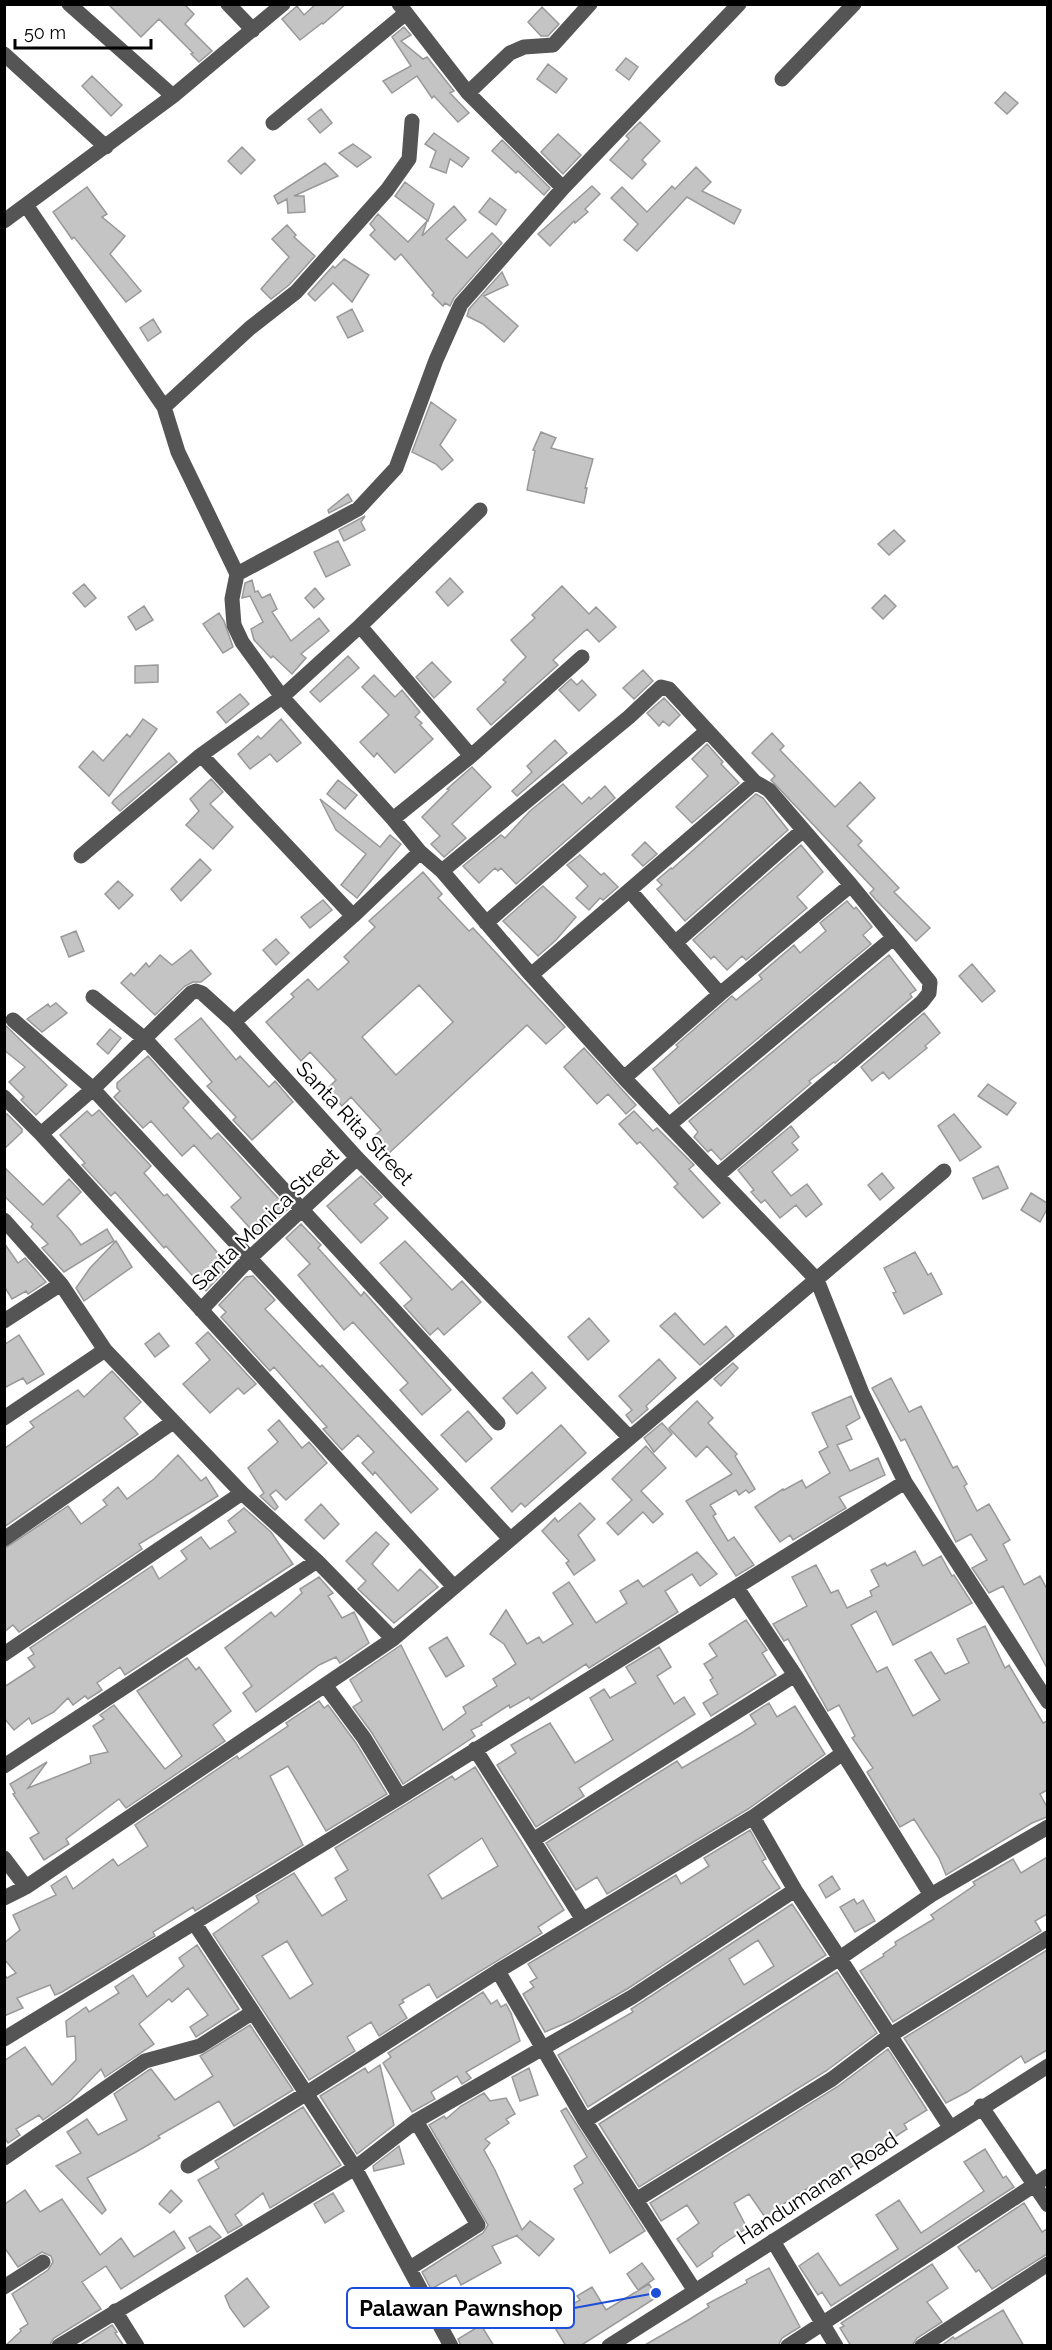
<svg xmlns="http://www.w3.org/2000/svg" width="1052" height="2350" font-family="Raleway,sans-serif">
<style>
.building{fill:#c4c4c4;stroke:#999;stroke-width:1.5;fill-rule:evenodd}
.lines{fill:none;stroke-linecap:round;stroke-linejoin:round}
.minor{stroke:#555;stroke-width:15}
.labels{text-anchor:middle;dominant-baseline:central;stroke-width:4.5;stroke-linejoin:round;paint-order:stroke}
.street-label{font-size:21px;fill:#000;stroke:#fff}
.leader{fill:none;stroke:#1d4ed8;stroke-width:2}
.callout-dot{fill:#1d4ed8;stroke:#fff;stroke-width:2}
.callout{fill:#fff;stroke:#1d4ed8;stroke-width:2}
.callout-label{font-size:22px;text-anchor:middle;font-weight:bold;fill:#000}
</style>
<rect width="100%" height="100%" fill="#fff"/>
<path class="building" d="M108,4H184L194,14L185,24L212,51L199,62L191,54L193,53L159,19L141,37Z
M316,4H346L323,24L322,23L300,40L282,19L297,6L304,15Z
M542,7L559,24L548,36H541L528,22Z
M404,27L411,35L401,41L423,59L427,57L454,91L450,93L469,113L458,122L434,96L432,98L417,76L392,93L383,81L411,66L392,37Z
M626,58L638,67L629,80L616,70Z
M548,64L567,79L556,93L537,79Z
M92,76L122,105L111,116L82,86Z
M1005,92L1018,103L1007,114L995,103Z
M321,109L332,123L320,133L308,119Z
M640,122L660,141L642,160L646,164L632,179L610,160L629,139L626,136Z
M434,133L469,158L462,167L450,159L446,173L430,167L436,151L425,144Z
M558,134L581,155L563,174L541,152Z
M502,140L550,188L544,195L518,171L516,173L492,151Z
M353,144L371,157L357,167L339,153Z
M242,147L255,160L241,174L228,161Z
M325,163L338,176L294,196H304L305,212L288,213L287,199L278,204L274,196Z
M696,167L711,182L702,191L741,210L734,224L687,197L637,251L624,240L638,224L611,198L622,187L647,212L672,186L675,189Z
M405,182L434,204L428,221L395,196Z
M592,186L600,194L585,209L588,212L575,223L574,221L550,246L538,234Z
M87,187L107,214L102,217L125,236L110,254L141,291L126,302L74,237L72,239L53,212Z
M490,198L506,210L496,225L479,212Z
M454,206L466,220L446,239L467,258L492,233L502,243L454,298L450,306L445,303L443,306L432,295L434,293L401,254L395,260L370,235L375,230L370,224L378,214L408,242L427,221L422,236Z
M287,225L296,235L294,237L315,256L289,285L271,299L261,289L289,257L272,239Z
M344,259L369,275L352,302L333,283L315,301L308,294L333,266L335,268Z
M502,272L508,285L484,296L518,326L504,342L483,324L467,316L469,309Z
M352,309L363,331L348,338L337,317Z
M153,319L161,332L148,341L140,328Z
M431,402L456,420L440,445L453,460L442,470L436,464L412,452Z
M541,432L556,438L551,448L593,459L585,488H587L584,503L527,490L535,451L533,450Z
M348,494L352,501L329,513L328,510Z
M365,516L361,522L365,530L344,541L339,530Z
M894,530L905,541L889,555L878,544Z
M338,541L350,565L326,577L314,552Z
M450,578L463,592L448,606L436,592Z
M252,580L255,592L258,591L262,598L270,594L277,609L272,612L291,641L319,618L329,631L301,654L306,658L292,674L273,656L271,658L254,640L251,629L263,622L250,596L242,598L245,583Z
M84,584L96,598L85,607L73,593Z
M562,586L589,614L596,607L616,627L599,642L587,629L553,660L558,665L491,725L477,709L506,682L503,680L526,657L511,640L535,618L532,615Z
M315,588L324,599L314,608L305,598Z
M885,595L896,606L883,619L872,608Z
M144,606L153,620L136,630L128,617Z
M219,613L224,621L233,647L223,653L203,624Z
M348,656L359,668L320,702L310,692Z
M432,662L451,682L434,698L416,677Z
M158,665V682L135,683V666Z
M643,670L653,681L634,699L623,688Z
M374,675L395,697L402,690L420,712L415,717L422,723L420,725L433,739L395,773L377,753L374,757L360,742L389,715L362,687Z
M571,679L577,685L582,680L596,695L579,711L559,690Z
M240,694L249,704L226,723L217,712Z
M664,698L680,715L669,726L663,721L659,726L647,713Z
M143,719L157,729L109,796L79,767L93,751L103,761L127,734L130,737Z
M281,719L301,743L277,762L270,754L250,769L238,754L258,736L261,739Z
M772,733L784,746L780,750L835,807L860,782L875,798L847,826L862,841L858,845L899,888L894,892L930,928L916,941L876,900L870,893L874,889L771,780L775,776L752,753Z
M555,740L567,753L517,796L512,791L532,772L527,766Z
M707,744L723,762L721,764L739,783L692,823L676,807L708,776L692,759Z
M169,753L177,762L120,811L112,803L114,800Z
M472,767L491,787L452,824L466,838L444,857L431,844L440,836L422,817L449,790L447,789Z
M211,779L223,792L210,804L233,827L213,849L186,825L199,811L190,799Z
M338,780L357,795L345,809L327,794Z
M563,784L582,804L589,797L591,799L605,786L615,798L516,884L501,868L498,871L495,868L479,883L463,866L501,835L505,838L530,811Z
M756,794L763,798L788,830L685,921L657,889L662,885L657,880L671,868L672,869Z
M320,799L380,847L390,835L401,844L357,898L341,885L366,854L336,830Z
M645,842L657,854L643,866L632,855Z
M801,845L823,872L797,897L807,908L746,960L742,956L727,970L714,956L711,959L693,940Z
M580,855L601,875L604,873L618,887L603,900L600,898L589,910L576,898L588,886L567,865Z
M200,859L211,870L181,901L171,889Z
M423,872L442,894L438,898L469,931L473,928L565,1027L546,1044L527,1025L387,1155L372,1138L381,1130L351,1097L342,1106L327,1089L336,1080L310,1052L301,1061L266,1022L294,997L291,994L308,979L318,990L349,962L344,957L375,927L369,921ZM419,985L453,1022L396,1075L362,1037Z
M118,881L133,895L119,909L105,894Z
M543,886L576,917L556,940L538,956L503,921Z
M323,900L332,910L310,928L301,917Z
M847,901L854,909L856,907L872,927L863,935L871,944L679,1104L653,1069L678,1047L676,1045L732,996L736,1000L762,979L759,975L794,945L800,953L826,931L820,923Z
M76,931L84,951L69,957L61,937Z
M276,939L289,953L276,965L263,950Z
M191,950L211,974L201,982H193L185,986L155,1015L121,983L131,973L134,976L146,963L149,967L160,955L172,965Z
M889,955L916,990L910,994L912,997L835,1063L834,1062L809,1081L811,1083L721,1160L711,1149L708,1152L694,1137L698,1132L689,1121Z
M972,964L995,991L982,1002L959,976Z
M56,1003L67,1013L42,1032L27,1019L48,1004L50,1007Z
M924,1013L940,1033L925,1046L927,1048L889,1079L883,1072L872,1081L861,1067Z
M201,1018L236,1060L240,1056L269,1087L275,1081L293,1102L252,1140L233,1120L236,1117L207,1086L212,1082L175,1039Z
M4,1024L67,1085L36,1115L21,1100L24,1097L9,1082L25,1067L4,1050Z
M110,1029L121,1038L108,1054L97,1044Z
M584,1048L636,1105L626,1114L608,1094L597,1104L564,1067Z
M148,1056L189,1102L183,1108L211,1139L218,1133L288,1209L257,1236L231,1207L241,1198L194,1145L182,1156L151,1121L143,1128L114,1097L120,1091L117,1088V1083Z
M988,1084L1016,1103L1007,1115L978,1096Z
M99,1110L151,1166L144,1173L164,1196L167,1194L229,1266L206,1291L166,1246L164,1248L115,1192L111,1196L82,1165L85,1163L60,1135L87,1111L92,1116Z
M634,1111L653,1131L657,1128L694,1165L689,1169L720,1203L703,1218L674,1187L678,1184L662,1166L640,1142L637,1144L619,1124Z
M4,1114H7L22,1129V1132L4,1149Z
M954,1114L981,1147L960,1161L938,1126Z
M791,1126L799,1137L792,1143L798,1150L772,1172L791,1196L807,1184L822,1204L806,1217L796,1205L780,1218L765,1200L761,1203L751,1192L754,1190L738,1170Z
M998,1166L1008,1188L983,1199L973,1178Z
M4,1167L43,1205L69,1179L81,1192L57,1216L71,1231L81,1245L107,1229L114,1241L64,1272L42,1248L48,1244L31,1227L33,1224L4,1196Z
M882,1173L894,1188L880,1200L868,1185Z
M361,1176L382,1197L374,1204L388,1218L361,1243L327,1206Z
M1031,1193L1047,1203V1209L1040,1222L1021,1210Z
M301,1224L321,1245L318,1248L346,1279L361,1296L364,1292L451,1390L422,1415L400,1390L408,1383L353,1322L344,1330L298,1275L310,1264L286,1238Z
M116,1241L132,1267L84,1301L76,1288L90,1268Z
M405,1241L452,1290L462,1281L481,1302L444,1335L438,1328L430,1335L404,1306L412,1299L380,1263Z
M4,1243L18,1263L25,1258L46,1282L28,1294L26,1291L12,1299L4,1286Z
M915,1252L928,1275L931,1273L942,1294L904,1314L893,1293L896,1292L884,1268Z
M253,1276L275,1300L265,1309L320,1367L322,1365L438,1489L411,1513L375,1472L373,1475L362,1463L374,1452L358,1435L342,1450L323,1429L327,1427L274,1367L270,1371L221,1317L226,1312L219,1305L246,1277Z
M675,1313L704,1345L726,1326L734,1336L700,1365L660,1326Z
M589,1318L609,1341L588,1360L568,1337Z
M208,1332L256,1384L244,1394L238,1388L210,1413L183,1384L210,1360L196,1343Z
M159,1333L169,1346L155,1357L145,1344Z
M19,1335L44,1374L27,1384L23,1378L4,1388V1345Z
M659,1359L676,1378L646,1406L648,1409L632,1423L626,1415L632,1410L619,1396Z
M733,1363L738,1368L721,1386L714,1379Z
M112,1371L141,1402L124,1418L138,1434L4,1527V1449L34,1427L30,1422L78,1390L84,1397Z
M532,1372L546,1388L517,1414L503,1398Z
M891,1378L909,1412L921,1406L953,1468L957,1466L967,1484L964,1486L977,1511L989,1504L1010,1540L1003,1544L1024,1585L1040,1576L1047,1589V1668L1003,1586L989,1593L972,1568L987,1560L971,1534L956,1542L905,1439L901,1441L872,1388Z
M851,1396L860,1418L846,1426L852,1439L837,1445L850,1471L878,1458L885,1475L839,1497L846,1508L793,1540L790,1535L780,1542L755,1507L783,1489L784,1490L802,1480L806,1488L830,1473L819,1452L828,1447L812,1413Z
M697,1401L713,1418L708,1423L737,1454L735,1456L755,1489L749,1493L746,1490L739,1495L736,1490L710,1505L716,1514L713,1516L728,1541L734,1537L754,1565L736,1576L686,1501L732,1474L707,1446L696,1457L669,1428Z
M468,1411L492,1439L466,1462L441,1435Z
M279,1420L302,1448L309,1442L327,1463L286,1500L276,1490L270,1495L278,1507L275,1510L260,1496L264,1493L248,1468L278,1442L268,1430Z
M662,1423L672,1434L654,1452L644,1438Z
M561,1425L586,1453L525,1507L521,1503L512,1512L491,1488Z
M646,1446L666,1468L641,1491L663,1514L653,1523L643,1512L618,1535L607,1523L632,1500L612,1479Z
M178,1455L201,1481L206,1477L218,1496L139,1544L142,1549L19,1632L13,1625L4,1632V1549L68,1506L81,1524L107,1505L103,1500L118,1487L127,1499L154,1479Z
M580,1503L595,1519L578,1535L595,1560L574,1575L566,1563L569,1561L542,1531L555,1518L558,1522Z
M321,1504L339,1524L324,1539L305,1520Z
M244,1508L271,1532L293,1564L125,1675L120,1667L97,1683L102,1690L88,1699L85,1696L73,1705L68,1698L54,1712L32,1724L29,1718L14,1730L4,1718V1687L35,1667L28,1658L34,1654L30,1648L152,1566L159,1579L187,1559L181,1551L201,1537L210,1549L236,1532L228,1521Z
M376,1532L389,1544L372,1564L398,1591L420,1569L438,1587L394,1623L358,1589L366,1581L346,1561Z
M915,1551L923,1566L941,1556L952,1576L954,1575L972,1603L893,1645L876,1611L851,1625L877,1672L887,1667L913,1716L940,1700L915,1660L931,1652L945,1674L969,1663L957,1639L985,1626L1005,1668L1009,1665L1043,1723L1047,1721V1790L1040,1794L1047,1807V1817L1032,1823L946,1875L939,1858L914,1819L900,1827L867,1772L873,1768L852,1738L855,1736L839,1705L828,1711L788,1639L784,1641L773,1624L807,1606L792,1577L816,1565L831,1593L838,1590L847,1608L872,1596L870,1591L879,1586L871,1570L885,1563L887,1566Z
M697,1552L717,1574L700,1586L692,1574L665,1591L678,1612L589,1668L586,1664L531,1700L529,1697L510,1708L509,1705L481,1723L482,1725L471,1730L475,1736L403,1784L372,1733L353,1707L362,1701L350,1680L401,1645L443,1730L466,1713L463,1707L497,1686L493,1679L516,1664L504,1644L490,1634L506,1610L527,1644L539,1637L543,1643L573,1624L553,1593L569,1582L596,1623L627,1603L620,1591L638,1580L643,1587Z
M319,1577L333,1593L328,1596L342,1618L354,1612L369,1643L340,1663L336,1657L319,1665L256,1712L243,1693L252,1686L225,1648L271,1612L275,1617L302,1593L300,1589Z
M746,1620L767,1650L762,1653L776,1675L711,1716L703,1703L718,1694L710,1680L713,1678L704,1664L717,1656L709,1644Z
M447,1637L464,1666L446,1677L429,1648Z
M659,1647L671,1667L657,1676L674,1704L684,1697L695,1714L579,1788L584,1796L536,1827L497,1765L516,1753L511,1745L550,1723L575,1763L613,1740L590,1698L604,1689L610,1698L636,1683L626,1667Z
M187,1658L196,1670L199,1667L231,1711L213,1725L225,1741L126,1808L119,1799L66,1839L69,1844L44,1860L30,1838L39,1833L13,1794L15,1793L10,1784L47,1762L28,1788L91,1763L90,1756L108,1752L93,1726L104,1719L100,1715L114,1705L165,1769L182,1756L137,1691Z
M319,1701L324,1708L328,1705L356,1743L387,1794L326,1831L288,1766L270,1776L303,1845L195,1911L193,1907L153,1932L155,1936L62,1992L55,1995L50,1985L17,1998L23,2008L4,2016V1974L7,1978L16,1973L4,1959V1943L20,1930L13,1915L56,1895L51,1886L66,1876L73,1889L113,1859L118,1866L148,1846L135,1825L237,1756L239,1759L288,1726L286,1723Z
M769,1703L777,1717L795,1706L825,1754L748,1809L607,1894L597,1877L576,1890L546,1843L677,1761L682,1768L740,1734L756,1724L750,1715Z
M475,1767L564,1910L538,1927L542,1933L437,1998L429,1984L402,2000L404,2002L399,2005L407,2018L379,2036L371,2022L347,2037L355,2051L309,2080L213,1934L259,1902L256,1896L294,1873L322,1916L347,1900L335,1878L348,1870L335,1848L452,1776L455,1780ZM482,1838L498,1866L442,1899L428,1875ZM287,1941L313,1984L290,1999L262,1956Z
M750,1830L766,1859L762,1861L780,1888L627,1989L573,2020L545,2032L523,1994L534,1987L530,1982L537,1978L528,1964L676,1875L681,1884L709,1866L704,1858Z
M1047,1857V1914L1035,1921L1041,1931L893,2022L860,1971L884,1956L883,1954L896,1945L895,1942L934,1919L931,1915L975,1885L973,1882L1013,1859L1021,1873Z
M832,1876L840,1889L826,1898L819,1885Z
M854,1899L857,1904L863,1900L875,1921L855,1932L840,1907Z
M792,1904L826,1955L588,2107L558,2055L633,2012L631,2009ZM758,1940L774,1966L744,1985L729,1959Z
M197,1945L239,2009L196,2037L190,2027L208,2015L188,1988L172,2002L169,1999L139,2024L154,2044L105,2077L101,2069L71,2100L43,2120L39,2115L16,2129L20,2135L8,2143L4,2137V2061L25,2047L52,2085L76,2060L75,2036L67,2037L66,2021L86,2007L89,2012L119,1993L115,1987L133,1975L147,1997L184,1966L179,1958Z
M1047,1950V2050L1025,2063L1021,2056L967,2092L946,2103L904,2038Z
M837,1972L877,2033L826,2071L639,2187L599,2124Z
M483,1992L491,2004L497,2000L501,2007L506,2004L511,2013L520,2041L466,2072L471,2078L462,2084L457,2076L431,2092L435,2099L412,2112L383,2063L391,2057L388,2053Z
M250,2025L293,2090L234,2126L219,2101L158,2136L160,2138L136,2152L87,2178L106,2210L102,2214L56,2166L81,2153L67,2132L87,2119L98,2135L127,2120L114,2094L149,2070L151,2069L175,2100L213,2076L200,2056Z
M888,2049L927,2110L904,2124L907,2129L873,2151L876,2156L859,2165L858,2163L810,2192L808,2188L780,2206L782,2209L767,2220L749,2194L734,2203L747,2228L720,2246L712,2253L713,2256L697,2267L677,2239L699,2223L687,2205L661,2221L650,2203L837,2087Z
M380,2065L394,2125L357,2154L320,2096L365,2068L368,2073Z
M529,2068L538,2095L520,2101L512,2077Z
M484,2093L490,2101L506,2098L515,2114L506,2119L509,2123L485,2139L490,2143L484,2150L495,2170L522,2230L530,2221L554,2239L539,2256L517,2236L518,2235L492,2246L501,2263L461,2285L456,2275L431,2289L422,2272L483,2233L488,2225L429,2125L444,2116L446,2119L461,2106Z
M303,2107L341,2165L270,2208L263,2193L235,2215L242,2225L228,2233L198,2180L219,2168L215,2161Z
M566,2108L645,2231L610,2253L574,2189L583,2183L574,2166L587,2157L561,2111Z
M399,2146L404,2164L374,2171L373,2166Z
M985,2149L1003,2178L1006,2176L1014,2187L831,2306L822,2292L818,2295L799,2266L818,2253L840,2286L898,2249L876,2215L899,2200L921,2233L984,2191L964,2162Z
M25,2190L40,2212L62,2199L100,2255L121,2238L134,2257L174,2231L185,2248L121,2289L106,2266L82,2282L101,2309L54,2338L49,2346H5L21,2331L20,2329L28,2324L12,2294L48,2270L53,2262L51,2256L42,2252L18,2267L4,2247L5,2204Z
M171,2190L182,2201L170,2213L159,2204Z
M333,2193L344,2211L325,2223L314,2204Z
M1024,2203L1042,2232L1047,2229V2254L992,2289L979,2270L976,2272L958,2247Z
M210,2226L221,2237L197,2252L189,2238Z
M642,2263L654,2279L638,2290L627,2274Z
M932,2264L948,2288L927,2302L942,2322L917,2338L912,2346H851L840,2328L844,2326L841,2323Z
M769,2268L800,2327L782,2338L778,2346H643L690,2319L709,2307L707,2304L747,2283L746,2280Z
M247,2278L269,2307L244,2327L230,2308L225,2296Z
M649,2284L657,2297L580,2346H566L549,2318L580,2300L577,2296L592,2287L606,2310Z
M1003,2310L1024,2346H941L953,2337L955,2339Z
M112,2325L117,2332L115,2333L124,2346H79Z
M481,2325L494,2346H461L458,2339Z"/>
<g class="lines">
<path class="minor" d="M69,4L173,96
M228,4L253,30
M399,4L468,93L563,188
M4,54L106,147
M782,79L854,4
M468,93L510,53L524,47L553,45L590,4
M412,121L409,159L387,190L296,292L250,328L164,407L178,452L237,574L232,599L234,625L242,642L282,697L393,819L420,852L442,871L531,975L624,1078L817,1280L862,1393L905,1482L1048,1702
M273,123L406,13
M26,205L164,407
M4,221L173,96L283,4
M237,574L358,509L396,468L436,360L461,304L563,188L739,4
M360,626L471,756
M201,755L353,916
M393,819L471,756L582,657
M81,856L201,755L282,697L360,626L480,510
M442,871L629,717L661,687L669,689L755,782
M630,891L720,994
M486,923L707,731
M675,943L802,831
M531,975L755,782L769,790L851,885L930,982L929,993L922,1002L718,1175
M93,997L146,1040L498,1423
M13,1020L93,1089L510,1539
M234,1022L353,916L420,852
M624,1078L720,994L851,885
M4,1097L41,1134L454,1587
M669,1125L893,938
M41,1134L93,1089L191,993L196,991L202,993L234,1022L357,1158L630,1438
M4,1220L61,1284L105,1350L242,1493L317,1561L393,1639
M201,1310L251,1257L357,1158
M4,1321L61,1284
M4,1418L105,1350
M4,1539L173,1422
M4,1654L242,1493
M325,1685L364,1738L400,1797
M475,1749L533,1840L795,1675
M843,1753L931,1895
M4,1766L317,1561
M753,1817L795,1890L950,2127
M533,1840L583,1920
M4,1858L26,1887
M4,1898L26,1887L393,1639L944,1171
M195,1924L253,2012
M498,1971L585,2121L695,2291
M4,2039L400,1797L905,1482
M981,2106L1048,2205
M585,2121L840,1958L931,1895L1048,1827
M4,2158L145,2061L200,2046L253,2012L355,2168L451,2346
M188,2166L307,2093L498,1971L753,1817L843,1753L795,1675L737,1588
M636,2200L832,2079L889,2036L1048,1938
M773,2241L836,2346
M410,2268L478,2225L416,2121
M4,2287L43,2262
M115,2311L137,2346
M59,2346L355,2168L416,2121L632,1997L795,1890
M609,2346L1048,2066
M788,2346L1048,2176
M922,2346L1048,2264"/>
</g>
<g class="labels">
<g class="street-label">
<text transform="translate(355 1123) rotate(47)">Santa Rita Street</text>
<text transform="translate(265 1219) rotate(-44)">Santa Monica Street</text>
<text transform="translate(817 2188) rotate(-33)">Handumanan Road</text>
</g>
</g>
<path class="leader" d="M656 2293L574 2308"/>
<circle class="callout-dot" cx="656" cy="2293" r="6"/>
<rect class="callout" x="347" y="2288" width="227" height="40" rx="6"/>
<g class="callout-label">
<text x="461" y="2316">Palawan Pawnshop</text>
</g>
<rect width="1052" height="2350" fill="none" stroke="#000000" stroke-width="12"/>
<path d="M15 39v9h136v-9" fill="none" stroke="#000000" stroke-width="3"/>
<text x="24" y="39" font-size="18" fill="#000000" stroke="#ffffff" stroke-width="4.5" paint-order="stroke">50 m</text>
</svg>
